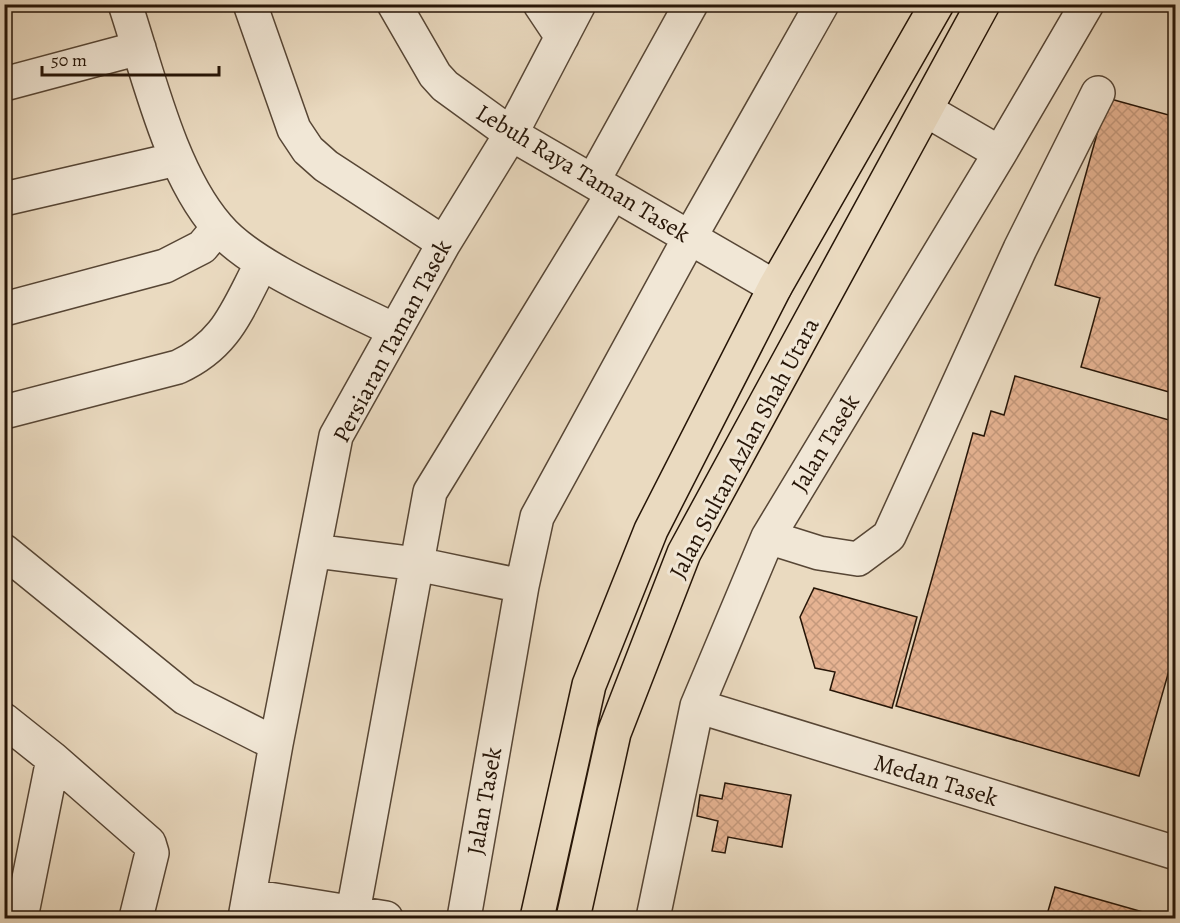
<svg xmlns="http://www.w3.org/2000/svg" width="1180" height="923" font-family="Alegreya,serif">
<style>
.building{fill:url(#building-cross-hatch);stroke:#261507;stroke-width:1.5}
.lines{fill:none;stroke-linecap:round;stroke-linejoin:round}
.minor-casing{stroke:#574635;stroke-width:36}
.major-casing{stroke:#261507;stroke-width:36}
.minor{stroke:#f1e7d6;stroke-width:33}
.major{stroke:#eadac0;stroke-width:33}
.labels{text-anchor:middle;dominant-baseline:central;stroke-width:6;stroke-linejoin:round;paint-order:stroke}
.street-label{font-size:24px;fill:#261507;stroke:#f1e7d6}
</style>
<defs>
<pattern id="building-cross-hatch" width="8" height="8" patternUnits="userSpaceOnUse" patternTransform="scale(1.5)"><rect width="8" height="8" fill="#e6b392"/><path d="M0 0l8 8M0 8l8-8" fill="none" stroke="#c5997c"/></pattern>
</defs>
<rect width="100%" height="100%" fill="#eadac0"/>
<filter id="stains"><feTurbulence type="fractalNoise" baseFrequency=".00333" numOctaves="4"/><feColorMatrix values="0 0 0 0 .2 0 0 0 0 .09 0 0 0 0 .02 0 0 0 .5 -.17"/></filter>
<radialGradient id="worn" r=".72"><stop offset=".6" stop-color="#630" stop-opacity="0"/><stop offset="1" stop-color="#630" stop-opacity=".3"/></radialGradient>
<path class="building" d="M1107,98L1176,117V394L1081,367L1100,298L1055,285Z
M1015,376L1176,422V646L1139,776L896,706L973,433L984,436L991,411L1004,415Z
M814,588L917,617L892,708L830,690L835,672L815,668L800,617Z
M725,783L791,795L782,847L728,837L725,853L712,851L718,821L697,816L700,795L722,799Z
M1055,887L1164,918H1046Z"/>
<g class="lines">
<g class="minor-casing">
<path id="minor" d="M125,4C148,73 170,172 218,227C252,268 345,305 394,330
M250,4L294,129L308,150L326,166L444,243
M394,4L435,75L445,86L511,134L775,287
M540,4L562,37
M4,84L139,48
M926,110L1000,153
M593,181L691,4
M4,199L177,159
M4,309L165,266L202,247L218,228
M4,412L178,367C228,344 237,309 262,263
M768,537L819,553L858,559L889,536L1020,249L1098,93
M4,551L185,698L276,744
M315,551L417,564L522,586
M697,706L1176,853
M4,720L53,759L149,843L152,853L136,918
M249,896L386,918
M353,912L430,492L613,193
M21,918L53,759
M245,918L276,744L336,436L444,243L511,134L579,4
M464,918L522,586L537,517L690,237L822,4
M653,918L697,706L768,537L1000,153L1087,4"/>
</g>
<g class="major-casing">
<path id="major" d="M537,918L589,685L651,530L775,287L937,4
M573,918L614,733L684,553L983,4"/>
</g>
<use href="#minor" class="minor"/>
<use href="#major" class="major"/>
</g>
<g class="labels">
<g class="street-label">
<text transform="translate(583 173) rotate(31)">Lebuh Raya Taman Tasek</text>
<text transform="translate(392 341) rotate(-62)">Persiaran Taman Tasek</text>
<text transform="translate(825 443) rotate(-59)">Jalan Tasek</text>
<text transform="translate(744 448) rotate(-62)">Jalan Sultan Azlan Shah Utara</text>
<text transform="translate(936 780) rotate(17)">Medan Tasek</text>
<text transform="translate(484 801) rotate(-80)">Jalan Tasek</text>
</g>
</g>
<rect width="1180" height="923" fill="none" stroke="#eadac0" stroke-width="24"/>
<rect x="6" y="6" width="1168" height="911" fill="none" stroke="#261507" stroke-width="3"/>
<rect x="12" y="12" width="1156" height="899" fill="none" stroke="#261507" stroke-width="1.5"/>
<path d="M42 66v9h177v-9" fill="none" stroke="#261507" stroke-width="3"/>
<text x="51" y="66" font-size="18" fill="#261507" stroke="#f1e7d6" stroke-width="4.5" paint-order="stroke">50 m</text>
<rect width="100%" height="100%" filter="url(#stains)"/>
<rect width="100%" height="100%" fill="url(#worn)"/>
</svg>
